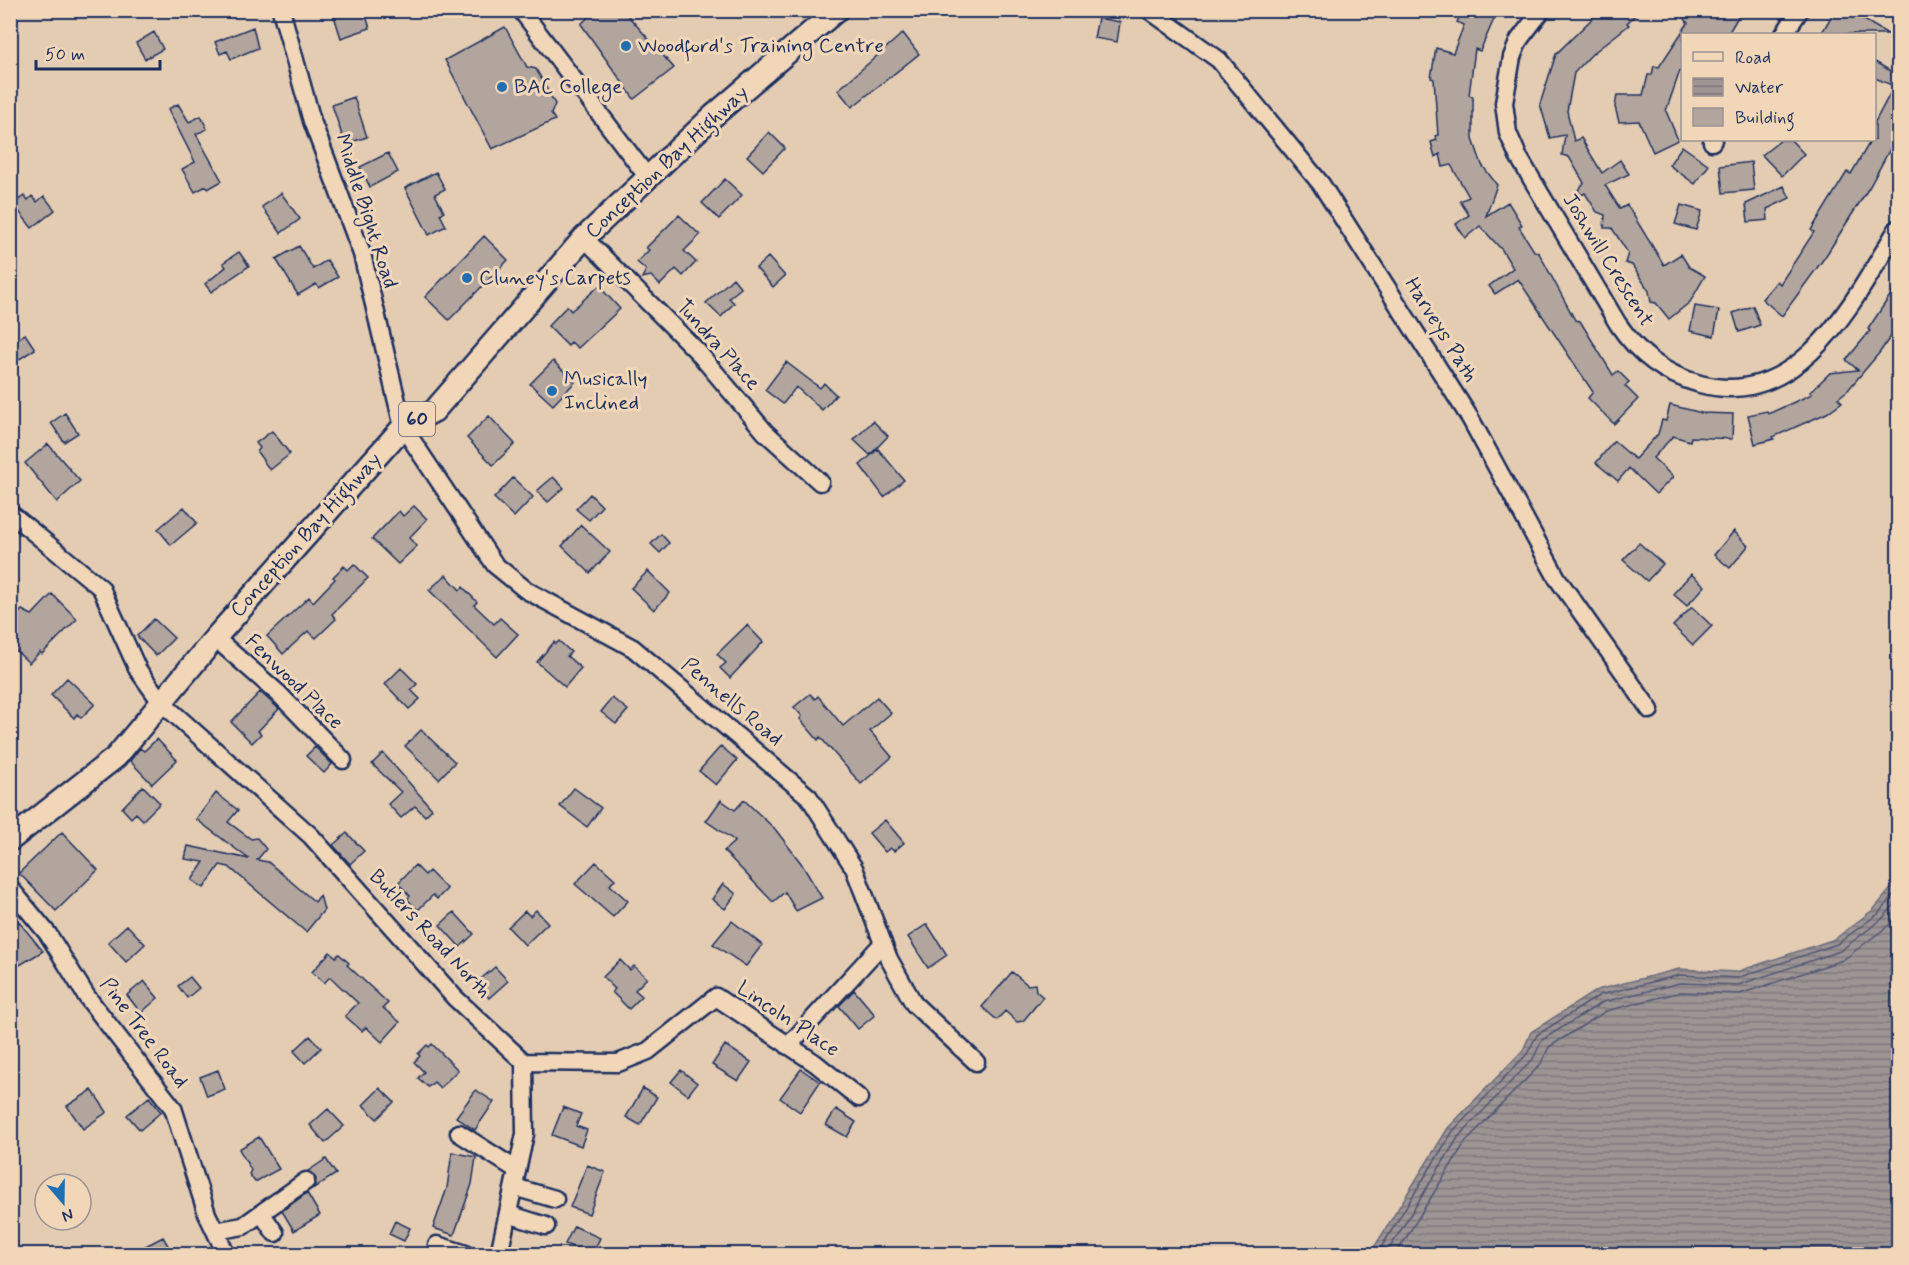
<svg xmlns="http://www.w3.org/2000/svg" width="1909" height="1265" font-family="Mynerve,sans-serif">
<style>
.water{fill:url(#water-rules);stroke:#696c7e;stroke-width:1.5}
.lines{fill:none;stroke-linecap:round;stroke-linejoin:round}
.shore{stroke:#4f5774;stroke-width:1.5}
.building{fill:#b2a59e;stroke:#1b2f5e;stroke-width:1.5}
.minor-casing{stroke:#1b2f5e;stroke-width:21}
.major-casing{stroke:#1b2f5e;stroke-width:26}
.minor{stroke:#f1d6b8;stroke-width:16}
.major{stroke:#f1d6b8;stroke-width:21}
.poi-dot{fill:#1f6fb2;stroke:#f1d6b8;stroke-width:2}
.labels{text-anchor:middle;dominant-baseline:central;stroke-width:6;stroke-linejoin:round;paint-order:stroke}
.shield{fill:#f1d6b8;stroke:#5b6179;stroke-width:1.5}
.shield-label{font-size:20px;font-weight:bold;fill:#1b2f5e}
.poi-label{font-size:21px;fill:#1b2f5e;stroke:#f1d6b8;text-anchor:start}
.street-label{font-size:21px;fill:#1b2f5e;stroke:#f1d6b8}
</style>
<defs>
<pattern id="water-rules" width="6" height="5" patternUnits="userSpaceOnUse" patternTransform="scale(1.5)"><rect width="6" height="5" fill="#9d9494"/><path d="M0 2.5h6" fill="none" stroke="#7f797c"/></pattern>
</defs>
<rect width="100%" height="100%" fill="#e4ccb3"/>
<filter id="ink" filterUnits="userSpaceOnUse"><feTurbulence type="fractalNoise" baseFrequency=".0167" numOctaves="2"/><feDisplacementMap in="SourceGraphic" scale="12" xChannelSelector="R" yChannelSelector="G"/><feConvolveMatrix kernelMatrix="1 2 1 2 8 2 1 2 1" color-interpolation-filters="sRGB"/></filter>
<g filter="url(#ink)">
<path class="water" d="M1898,880V1254H1370L1448,1128L1523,1050L1531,1032L1597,990L1679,969L1736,972L1835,939L1874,909Z"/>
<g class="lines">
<path class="shore" d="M1377,1254L1453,1131L1527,1054L1537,1035L1600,995L1680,975L1737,978L1837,944L1878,914L1898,889
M1386,1254L1459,1136L1533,1059L1542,1040L1603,1002L1680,983L1738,985L1840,951L1882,919L1898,901
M1396,1254L1466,1141L1540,1065L1549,1047L1606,1011L1681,992L1740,994L1843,960L1888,926L1898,914"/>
</g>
<path class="building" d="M332,10H364L370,28L341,38Z
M596,10H623L674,68L634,99L581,24Z
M1463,10H1498L1480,51L1475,49L1469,95L1473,97V139L1482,165L1497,185L1486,216L1508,202L1522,225L1519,227L1534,251L1539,253L1575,320L1580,321L1613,375L1618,371L1629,382L1625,386L1638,399L1614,424L1588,398L1593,392L1518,279L1495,294L1489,286L1513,268L1502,250L1480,226L1465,238L1456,224L1469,215L1460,201L1469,197L1451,165L1443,167L1440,154L1435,157L1431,142L1437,140L1435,136L1438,135L1434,79L1431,78L1436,48L1453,53L1464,25L1457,22Z
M1601,10H1640L1627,23L1629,25L1592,54L1574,73L1567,111L1574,141L1581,138L1602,173L1620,160L1629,174L1605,185L1620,209L1627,205L1664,265L1681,254L1689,267L1705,276L1690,302L1669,319L1656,303L1651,302L1649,291L1632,265L1625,263L1628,253L1612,228H1604L1605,215L1597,212L1585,193L1581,195L1578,190L1584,183L1569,157L1562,155L1565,135L1550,138L1540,104L1556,54Z
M1679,10H1742L1728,34H1683V62L1666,111L1678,140L1653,152L1639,121L1619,122L1615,107L1617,95H1643L1648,75H1652L1654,66L1659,67L1688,23Z
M1835,10H1863L1859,17L1888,34H1821Z
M1098,18L1120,22L1117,42L1094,38Z
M253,27L258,48L231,59L227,51L220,54L215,42Z
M505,27L527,67L536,69L555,104L551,114L555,120L492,149L445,60Z
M154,32L163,49L145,59L136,43Z
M903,33L919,54L852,107L838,90Z
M1875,62L1899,76V132L1870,186L1825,257L1782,316L1762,299L1777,281L1780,284L1814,232L1811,230L1847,172L1851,174L1871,140H1875V122L1894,86L1875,78Z
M354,97L367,137L345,144L332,105Z
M178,104L189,122L201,116L207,129L196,134L222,181L208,189L206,186L195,192L182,169L195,162L168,109Z
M769,132L785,148L763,171L747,156Z
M1781,140H1791L1804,154L1782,176L1762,155Z
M1682,146L1709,165L1695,184L1669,165Z
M388,153L398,172L370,187L360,167Z
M1751,162L1754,190L1723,193L1720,166Z
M436,172L445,189L435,194L444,212L440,214L446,226L429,235L405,188Z
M725,179L742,195L719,219L702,203Z
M1784,186L1790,198L1767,209L1768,220L1748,222L1746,204Z
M281,193L300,219L281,233L262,207Z
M24,196L28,200L32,196L37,202L44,196L55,210L32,228L13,204Z
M1681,205L1702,211L1696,230L1675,224Z
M679,215L700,235L684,251L696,262L683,276L676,269L660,285L651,276L642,278L646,270L637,262L649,250L646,248Z
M484,236L508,260L449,320L425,297Z
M299,246L313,269L327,260L338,277L319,288L316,284L298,295L276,259Z
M239,252L249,266L211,292L205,284L226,267L223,263Z
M768,257L785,276L773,287L756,268Z
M733,278L741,288L729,298L734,303L721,317L706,303Z
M1899,282V324L1880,352L1848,390L1838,398L1842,402L1827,413L1773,437L1774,439L1755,444L1748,415L1767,411L1768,414L1812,394L1810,392L1830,373L1858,370L1846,360L1870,331L1868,329Z
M599,286L620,309L578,348L571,342L568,346L548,326L567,306L571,311Z
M1695,306L1719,310L1714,336L1690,331Z
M1753,306L1760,325L1739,332L1733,313Z
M25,334L35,349L15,362L10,355V344Z
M553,361L575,382L553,405L530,384Z
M786,362L820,388L824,383L836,395L822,410L796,387L783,404L765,390Z
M1670,405L1702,413L1733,414L1732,439L1691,437L1690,441L1673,436L1653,458L1673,477L1656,494L1629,468L1618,481L1596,463L1614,441L1635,459L1658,434L1662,420L1666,421Z
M65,413L78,433L64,442L51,423Z
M489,416L515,444L493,465L467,438Z
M873,421L888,436L870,455L854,440Z
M272,431L290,454L270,470L257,452L260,448L256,443Z
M48,444L80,481L57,502L25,463Z
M878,449L904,480L884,497L860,465Z
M553,477L564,488L548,502L537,491Z
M513,478L533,497L514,517L494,498Z
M590,494L602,506L589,520L576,509Z
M414,506L427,519L409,538L417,546L398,564L372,539L399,511L403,516Z
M184,507L197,523L171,545L158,529Z
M581,525L610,552L590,573L562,546Z
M1734,531L1748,546L1730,568L1714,555Z
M661,534L669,543L660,553L651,544Z
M1639,543L1663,564L1647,581L1623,560Z
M354,564L368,578L332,614L336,619L316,638L308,631L283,654L267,636L309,597L313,602L335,579L333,577L344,566L348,570Z
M648,571L670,593L654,610L631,588Z
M1691,574L1705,586L1687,606L1673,594Z
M446,575L460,590L463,587L477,602L474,605L494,624L500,618L518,634L497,657L429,590Z
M52,594L77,619L42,654L40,652L29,663L10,645V622L22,610L32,615Z
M1692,607L1712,626L1693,645L1673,626Z
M154,619L174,638L156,656L137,636Z
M747,625L763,642L730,678L720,668L726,663L717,654Z
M559,641L571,652L567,656L581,668L565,687L537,662L554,642L556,644Z
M401,668L417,684L411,690L420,699L409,709L385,684Z
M67,678L95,704L81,718L77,714L74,718L51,695Z
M260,692L279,709L258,731L261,734L252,743L231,722Z
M810,694L815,699L818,696L843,726L877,697L891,713L870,731L892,757L861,784L820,737L818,740L800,719L802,716L794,707Z
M612,698L628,710L616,724L601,712Z
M421,730L455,762L439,779L405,746Z
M157,739L177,760L152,784L130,761L140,748L144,751Z
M721,746L737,760L716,785L699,771Z
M315,747L332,764L324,773L306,756Z
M383,753L432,809L425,816L415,806L401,818L388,804L401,792L372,764Z
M143,786L160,803L143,820L136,813L131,818L122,808Z
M574,788L601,808L587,827L560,806Z
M216,793L238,810L228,822L251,839L257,838L266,849L257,860L268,862L315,902L320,895L324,910L306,932L229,867L220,865L204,888L192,880L204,862L185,859L188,846L249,859L196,819Z
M721,800L735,810L744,800L775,829L801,863L822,898L796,911L785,892L773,902L724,851L735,841L706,821Z
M885,820L904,843L894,851L890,848L885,852L869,833Z
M62,832L98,870L56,911L19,873Z
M347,833L364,851L350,864L333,845Z
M596,862L615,879L610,885L628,901L613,917L575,884Z
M415,865L425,875L429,871L447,889L437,899L433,895L418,910L407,899L410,896L398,883Z
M723,884L736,894L725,909L712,899Z
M536,910L548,923L525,945L508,927L525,911L530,916Z
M10,911L43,951L10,971Z
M454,912L474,934L460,947L440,925Z
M732,921L762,945L746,966L713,944Z
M927,924L947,955L928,968L908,937Z
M127,925L145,944L126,962L108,942Z
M330,952L336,957L339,954L349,963L347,965L388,1003L383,1008L400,1022L382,1042L366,1027L362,1031L345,1016L358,1003L330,977L324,983L312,972Z
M620,960L630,970L634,966L647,978L635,990L642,996L629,1009L612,992L615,989L603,977Z
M495,967L508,981L489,998L476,983Z
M1012,972L1028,985L1035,984L1036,991L1043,997L1023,1021L1017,1022L1005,1011L997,1020L982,1007Z
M190,977L199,988L187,998L178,986Z
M144,981L158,998L141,1013L127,995Z
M854,990L875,1015L858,1029L839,1006Z
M310,1036L321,1048L305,1063L294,1051Z
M432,1044L458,1070L440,1088L434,1082L428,1087L418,1078L424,1072L414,1062L420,1056L418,1054L427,1045L429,1047Z
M725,1045L751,1062L738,1081L712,1065Z
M801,1069L820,1082L800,1112L780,1098Z
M218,1070L225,1089L207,1096L200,1077Z
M681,1070L697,1083L688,1095L671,1082Z
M380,1088L394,1102L377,1119L363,1105Z
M643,1088L657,1097L640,1125L626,1117Z
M92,1090L107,1112L83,1129L67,1106Z
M476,1090L494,1102L475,1130L456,1117Z
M149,1097L161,1112L140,1130L127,1115Z
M563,1107L581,1114L576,1126L587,1130L581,1146L552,1135Z
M328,1109L344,1126L325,1143L310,1125Z
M836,1109L856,1122L847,1137L826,1125Z
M259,1137L279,1169L255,1182L249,1174L251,1170L239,1149Z
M452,1152L476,1157L472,1184L454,1235L433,1228L447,1188Z
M326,1159L336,1174L314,1188L316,1179L308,1171Z
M587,1165L605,1172L589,1214L570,1207Z
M307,1193L320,1215L294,1231L282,1211Z
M395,1221L410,1228L404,1241L389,1234Z
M574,1226L600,1238L592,1254L565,1244Z
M163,1237L173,1254H130Z"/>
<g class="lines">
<g class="minor-casing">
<path id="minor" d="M281,10L312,121L362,254L403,427L495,565L526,590L633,648L809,797L854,868L889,959L914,1004L976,1062
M521,10L649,179
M1149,10L1219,60L1321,184L1470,418L1557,578L1650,710
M1542,10L1519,40L1512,57L1504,103L1508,133L1518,156L1618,324C1639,355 1664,374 1700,384C1801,411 1855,298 1898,228
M1784,34L1800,10
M1712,142L1713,140
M584,238L697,351L765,432L820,482
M10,513L101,588L138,670L161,702L311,836L455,998L524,1062L525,1134L499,1254
M215,638L279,694L343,760
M10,888L48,934L87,997L173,1108L207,1214L226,1254
M788,1046L883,943
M524,1062L618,1063L648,1051L716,997L815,1063L859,1098
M459,1133L517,1170
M514,1187L555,1199
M262,1214L275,1233
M508,1214L546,1226
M215,1231L243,1226L306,1181
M437,1245L466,1254"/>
</g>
<g class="major-casing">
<path id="major" d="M10,840L116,757L215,638L403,427L434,411L584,238L713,116L837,10"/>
</g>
<use href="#minor" class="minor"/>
<use href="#major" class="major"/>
</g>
</g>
<g class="poi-dot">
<circle cx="626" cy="46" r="6"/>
<circle cx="502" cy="87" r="6"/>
<circle cx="467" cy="278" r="6"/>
<circle cx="552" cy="391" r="6"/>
</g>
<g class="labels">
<rect class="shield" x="399" y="402" width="36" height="34" rx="4.5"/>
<g class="shield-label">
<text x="417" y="419">60</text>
</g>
<g class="poi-label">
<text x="638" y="46">Woodford's Training Centre</text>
<text x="514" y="87">BAC College</text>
<text x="479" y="278">Cluney's Carpets</text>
<text x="564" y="379">Musically<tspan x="564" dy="24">Inclined</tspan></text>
</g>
<g class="street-label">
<text transform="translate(667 162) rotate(-43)">Conception Bay Highway</text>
<text transform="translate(366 211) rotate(72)">Middle Bight Road</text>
<text transform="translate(1608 260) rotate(58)">Joshwill Crescent</text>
<text transform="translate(1441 330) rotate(58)">Harveys Path</text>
<text transform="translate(718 345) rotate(48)">Tundra Place</text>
<text transform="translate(306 535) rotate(-48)">Conception Bay Highway</text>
<text transform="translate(294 682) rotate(44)">Fenwood Place</text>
<text transform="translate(732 702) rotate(40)">Pennells Road</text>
<text transform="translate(430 934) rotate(47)">Butlers Road North</text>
<text transform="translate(788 1019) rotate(34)">Lincoln Place</text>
<text transform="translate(144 1033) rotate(53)">Pine Tree Road</text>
</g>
</g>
<rect width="1909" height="1265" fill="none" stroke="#f1d6b8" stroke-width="36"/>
<rect x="18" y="18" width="1873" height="1229" fill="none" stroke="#1b2f5e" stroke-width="2" filter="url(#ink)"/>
<rect x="1681" y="33" width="195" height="108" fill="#f1d6b8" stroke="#9b9394" stroke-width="1.5"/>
<rect x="1693" y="52" width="30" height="9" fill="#f1d6b8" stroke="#9b9394" stroke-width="1.5"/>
<text x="1735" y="63" font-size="18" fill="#1b2f5e">Road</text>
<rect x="1693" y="78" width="30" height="18" fill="url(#water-rules)" stroke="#9b9394" stroke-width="1.5"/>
<text x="1735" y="93" font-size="18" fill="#1b2f5e">Water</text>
<rect x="1693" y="108" width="30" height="18" fill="#b2a59e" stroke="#9b9394" stroke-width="1.5"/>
<text x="1735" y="123" font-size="18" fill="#1b2f5e">Building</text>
<g transform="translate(63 1202) rotate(160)"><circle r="28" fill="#f1d6b8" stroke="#9b9394" stroke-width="1.5"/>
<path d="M0-4.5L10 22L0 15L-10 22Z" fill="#1f6fb2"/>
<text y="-9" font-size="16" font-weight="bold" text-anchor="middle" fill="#1b2f5e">N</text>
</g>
<path d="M36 60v9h124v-9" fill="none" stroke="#1b2f5e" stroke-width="3"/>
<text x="45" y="60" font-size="18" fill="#1b2f5e" stroke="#f1d6b8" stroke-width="4.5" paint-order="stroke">50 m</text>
</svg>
